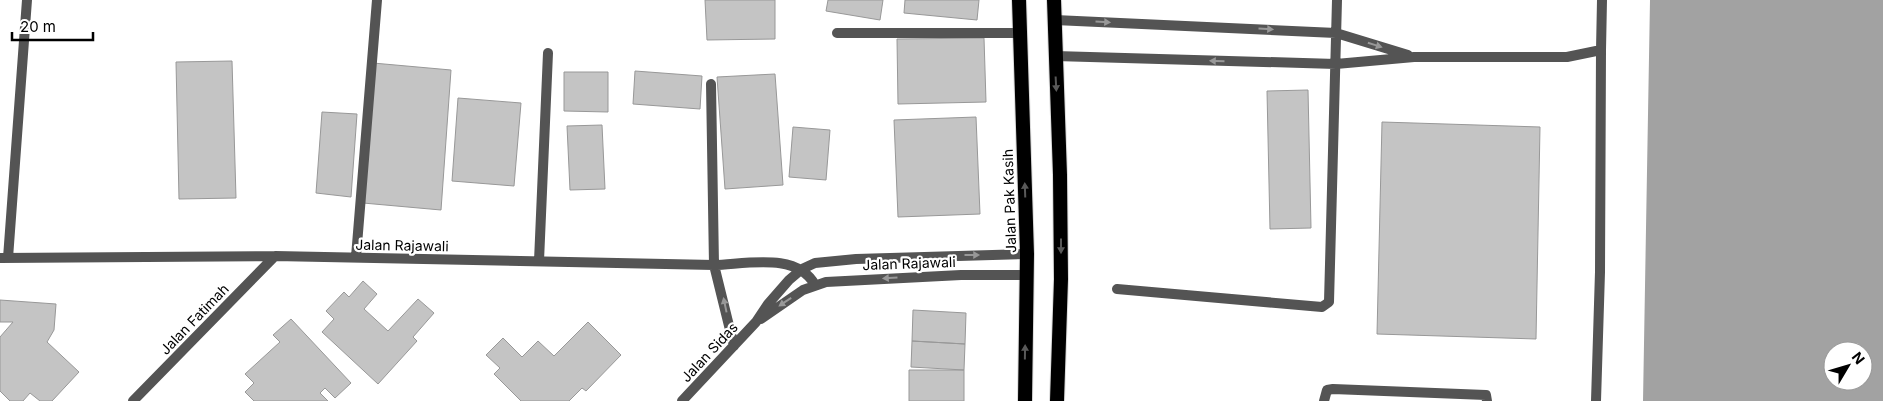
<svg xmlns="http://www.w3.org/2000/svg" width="1883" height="401" font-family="Inter,sans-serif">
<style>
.water{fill:#a2a2a2;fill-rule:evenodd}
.building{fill:#c4c4c4;stroke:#989898}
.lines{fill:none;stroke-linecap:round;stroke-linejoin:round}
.trunk-casing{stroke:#dbdbdb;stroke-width:16}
.service{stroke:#545454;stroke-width:10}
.minor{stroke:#545454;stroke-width:10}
.trunk{stroke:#000;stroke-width:14}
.oneway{fill:#989898}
.oneway2{fill:#595959}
.labels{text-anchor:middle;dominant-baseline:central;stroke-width:4.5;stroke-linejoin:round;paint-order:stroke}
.street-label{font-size:14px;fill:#000;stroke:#fff}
</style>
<rect width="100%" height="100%" fill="#fff"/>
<path class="water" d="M1650,0H1883V401H1643ZM1833,351H1863V381H1833Z"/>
<path class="building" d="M705,0H775V39L707,40Z
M828,0H883L880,20L826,11Z
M905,0H979L977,20L904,13Z
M984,38L986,102L898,104L897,39Z
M232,61L236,198L179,199L176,62Z
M373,63L451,70L441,210L363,203Z
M635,71L702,76L700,109L633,104Z
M564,72H608V112L564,111Z
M775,74L783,185L725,189L717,77Z
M1308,90L1311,228L1270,229L1267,91Z
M458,98L521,103L514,186L452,181Z
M322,112L357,114L351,197L316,193Z
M976,117L980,214L898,217L894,120Z
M1382,122L1540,127L1536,339L1377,334Z
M602,125L605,189L570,190L567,126Z
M793,127L830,130L826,180L789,177Z
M363,281L377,294L364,309L388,331L418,299L434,313L413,337L417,341L378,384L322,332L334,319L326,311L344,292L349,297Z
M0,300L56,304L54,330L47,342L79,372L52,401H40L30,393L23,401H10L0,391V337L13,322H0Z
M913,310L966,313L965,344L912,341Z
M291,319L351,383L335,398L325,388L320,393L328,401H254L245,392L254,383L245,374L280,342L273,335Z
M588,322L621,355L586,391L582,388L569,401H521L494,374L500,368L486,355L503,338L522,357L538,341L554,356Z
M912,341L965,344L964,370L911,367Z
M909,370H964V401H909Z"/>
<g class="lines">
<g class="trunk-casing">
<path id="trunk" d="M1019,0L1027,254L1025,401
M1054,0L1060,175L1061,279L1057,401"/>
</g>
<path class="service" d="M1055,20L1336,33L1408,55
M1055,56L1336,64L1414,57H1567L1601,50L1602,0
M1117,289L1322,307L1329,302L1337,0
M1324,401L1327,390L1333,389L1486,395L1487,401
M1596,401L1600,272L1601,50"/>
<path class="minor" d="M837,33H1020
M711,84L714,265L734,346
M356,257L377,0
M0,258L275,256L714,265C747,264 797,252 815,285
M8,258L27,0
M539,261L548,53
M761,319L803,290L826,282L961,275H1026
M133,401L275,256
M682,401L756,322L768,304L789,280L802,269L815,263L856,259L1027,254"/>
<use href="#trunk" class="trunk"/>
</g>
<defs><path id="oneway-solid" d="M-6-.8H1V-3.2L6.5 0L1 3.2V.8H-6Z" transform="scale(1.25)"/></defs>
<g class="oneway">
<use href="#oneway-solid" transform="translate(1103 22) rotate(3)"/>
<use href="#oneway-solid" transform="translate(1266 29) rotate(3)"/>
<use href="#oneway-solid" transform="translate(1375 45) rotate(18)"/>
<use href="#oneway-solid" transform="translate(1217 61) rotate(-178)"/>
<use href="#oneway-solid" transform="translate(972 255)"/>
<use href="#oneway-solid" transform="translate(890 278) rotate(177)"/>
<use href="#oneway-solid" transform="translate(785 302) rotate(146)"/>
<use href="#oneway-solid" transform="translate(725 305) rotate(-102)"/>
</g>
<g class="oneway2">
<use href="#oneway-solid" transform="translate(1056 84) rotate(87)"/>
<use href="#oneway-solid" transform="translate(1025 190) rotate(-92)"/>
<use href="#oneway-solid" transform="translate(1061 246) rotate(90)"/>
<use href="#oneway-solid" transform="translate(1025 352) rotate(-89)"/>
</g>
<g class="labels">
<g class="street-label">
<text transform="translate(1009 201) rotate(-92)">Jalan Pak Kasih</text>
<text transform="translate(402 245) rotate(1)">Jalan Rajawali</text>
<text transform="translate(909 263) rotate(-2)">Jalan Rajawali</text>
<text transform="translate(194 319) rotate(-46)">Jalan Fatimah</text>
<text transform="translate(709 352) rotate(-47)">Jalan Sidas</text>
</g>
</g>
<g transform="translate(1848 366) rotate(52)"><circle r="24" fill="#ffffff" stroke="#999999"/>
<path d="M0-4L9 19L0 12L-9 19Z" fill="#000000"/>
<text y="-8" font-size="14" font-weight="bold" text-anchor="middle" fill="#000000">N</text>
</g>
<path d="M12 32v8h81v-8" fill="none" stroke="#000000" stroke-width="2.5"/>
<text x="20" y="32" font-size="15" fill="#000000" stroke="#ffffff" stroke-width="4" paint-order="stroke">20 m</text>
</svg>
